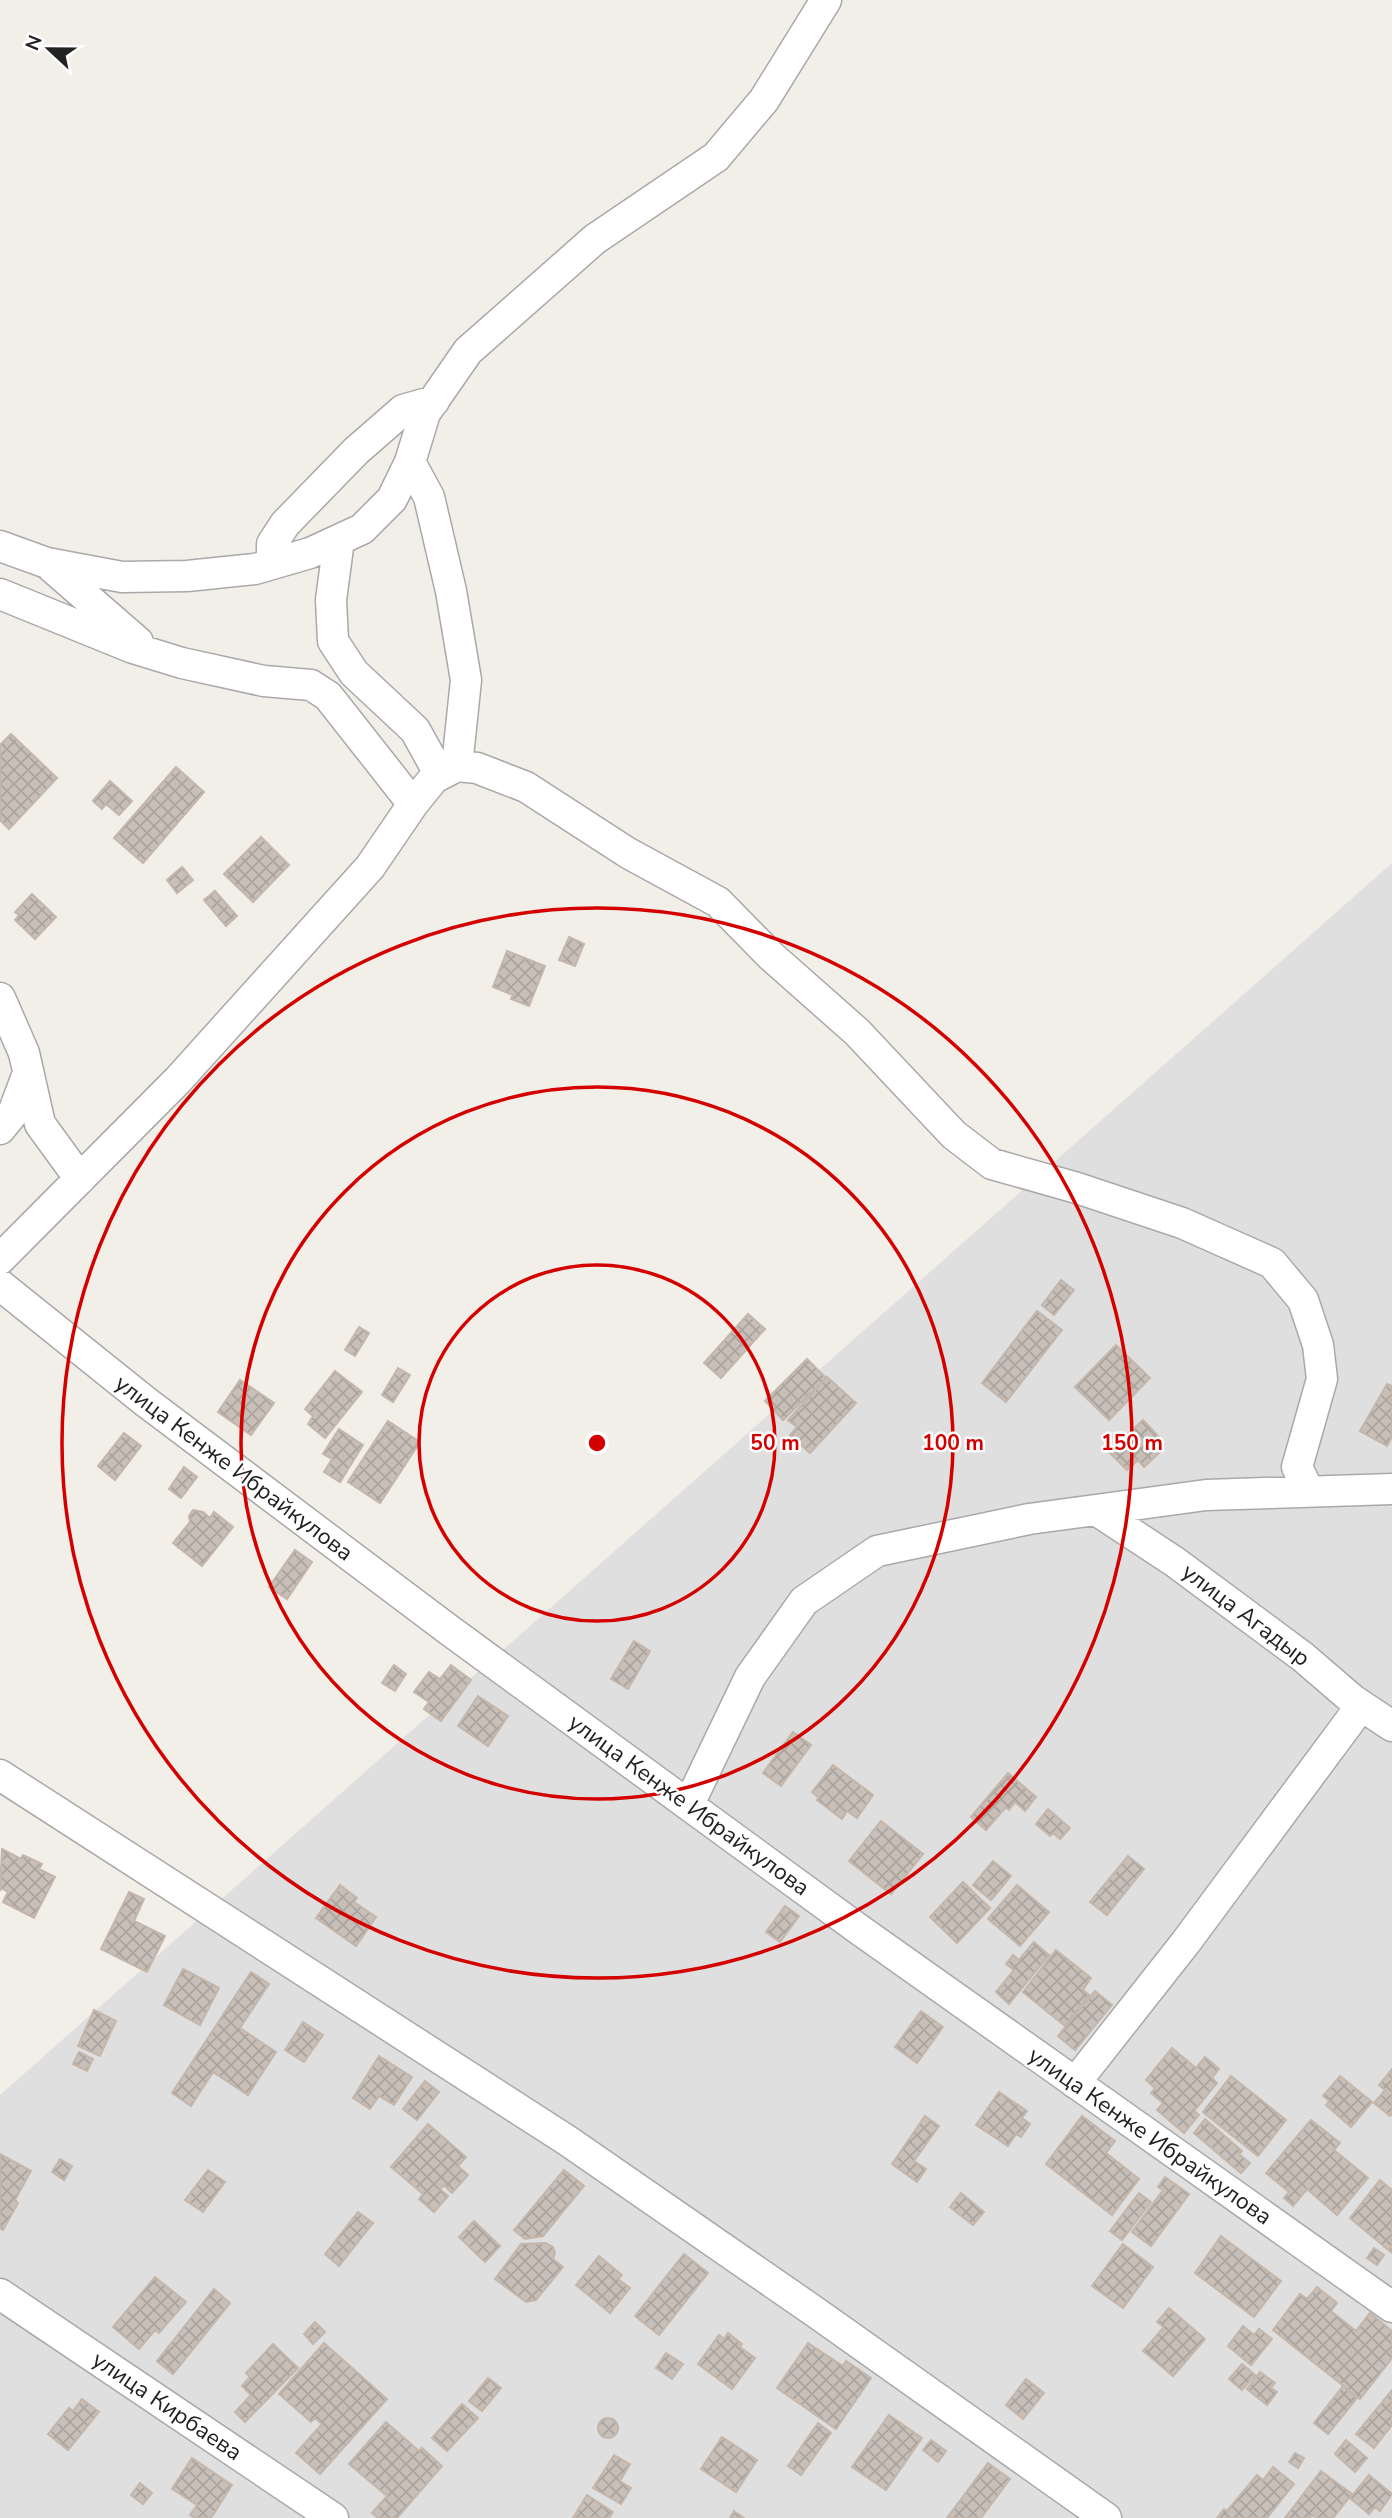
<svg xmlns="http://www.w3.org/2000/svg" width="1392" height="2518" font-family="'Nunito Sans',sans-serif">
<style>
.residential{fill:#e0dfdf}
.building{fill:url(#building-cross-hatch);stroke:#c4b6ab;stroke-width:2}
.lines{fill:none;stroke-linecap:round;stroke-linejoin:round}
.minor-casing{stroke:#a9a9a9;stroke-width:33}
.minor{stroke:#fff;stroke-width:30}
.ring{fill:none;stroke:#d40000;stroke-width:3.5}
.labels{text-anchor:middle;dominant-baseline:central;stroke-width:5;stroke-linejoin:round;paint-order:stroke}
.street-label{font-size:23px;fill:#222;stroke:#fff}
.centre{fill:#d40000;stroke:#fff;stroke-width:3.5}
.ring-label{font-size:21px;text-anchor:middle;font-weight:bold;fill:#d40000;stroke:#fff;stroke-width:5;stroke-linejoin:round;paint-order:stroke}
</style>
<defs>
<pattern id="building-cross-hatch" width="8" height="8" patternUnits="userSpaceOnUse" patternTransform="scale(1.75)"><rect width="8" height="8" fill="#c7bfb8"/><path d="M0 0l8 8M0 8l8-8" fill="none" stroke="#aba49e"/></pattern>
</defs>
<rect width="100%" height="100%" fill="#f2efe9"/>
<path class="residential" d="M1392,863V2518H0V2095Z"/>
<path class="building" d="M11,734L57,778L9,829L0,820V745Z
M176,767L204,792L143,863L114,838Z
M110,781L132,801L119,815L106,804L102,809L93,801Z
M261,837L289,865L253,902L224,874Z
M182,867L193,880L177,893L167,880Z
M215,891L237,916L226,926L204,900Z
M32,894L56,917L35,939L15,920L19,915L15,912Z
M569,937L584,944L575,966L559,960Z
M507,951L545,966L529,1006L511,999L513,995L493,987Z
M1061,1280L1074,1290L1054,1315L1042,1305Z
M1037,1311L1062,1330L1006,1402L982,1383Z
M748,1314L765,1329L721,1378L704,1363Z
M359,1327L369,1333L355,1356L345,1350Z
M1116,1345L1150,1378L1109,1420L1075,1387Z
M807,1359L826,1378L783,1420L765,1401Z
M398,1368L410,1375L393,1402L382,1395Z
M335,1371L362,1392L325,1438L308,1424L313,1416L305,1409Z
M827,1377L856,1403L810,1453L790,1435L797,1427L788,1420Z
M240,1380L274,1403L251,1435L218,1412Z
M1387,1384L1392,1386V1437L1387,1446L1360,1431Z
M1143,1420L1159,1437L1152,1444L1160,1452L1144,1467L1138,1460L1127,1470L1109,1452Z
M388,1421L420,1442L380,1503L348,1482Z
M339,1429L363,1445L340,1482L324,1472L332,1459L323,1454Z
M124,1433L141,1446L115,1480L98,1466Z
M184,1467L197,1477L181,1498L169,1489Z
M193,1510L203,1512L210,1518L214,1512L233,1527L202,1566L173,1543L190,1522L189,1516Z
M295,1550L312,1562L287,1599L269,1587Z
M634,1641L650,1651L628,1689L611,1679Z
M394,1665L406,1674L395,1691L382,1683Z
M451,1665L471,1680L441,1721L424,1709L429,1702L414,1692L429,1672L440,1679Z
M478,1696L508,1716L488,1746L458,1726Z
M793,1732L811,1745L781,1786L763,1773Z
M833,1765L873,1795L857,1818L847,1811L842,1819L817,1800L819,1798L812,1792Z
M1008,1773L1036,1797L1025,1811L1015,1802L1009,1810L1006,1807L986,1830L971,1817Z
M1048,1809L1070,1828L1060,1839L1053,1833L1050,1836L1036,1824Z
M881,1821L923,1854L891,1894L849,1861Z
M2,1849L21,1859L23,1855L42,1864L39,1869L55,1877L34,1918L3,1902L8,1892L1,1888L0,1891Z
M1128,1856L1144,1869L1107,1915L1090,1902Z
M993,1861L1011,1876L991,1900L973,1885Z
M963,1882L990,1908L957,1943L930,1917Z
M340,1885L357,1898L354,1902L376,1917L356,1946L316,1918Z
M1017,1885L1049,1912L1020,1946L988,1919Z
M129,1892L144,1899L134,1921L165,1936L147,1972L101,1949Z
M785,1906L799,1916L780,1942L766,1932Z
M1034,1942L1049,1955L1009,2004L996,1992L1014,1970L1006,1964L1013,1955L1019,1960Z
M1056,1950L1091,1978L1083,1990L1089,1995L1065,2026L1023,1992Z
M183,1969L219,1988L200,2025L164,2005Z
M251,1972L269,1984L240,2028L276,2052L248,2095L213,2072L191,2106L172,2093Z
M1095,1991L1112,2005L1075,2050L1058,2036Z
M94,2010L116,2021L100,2056L78,2046Z
M921,2011L943,2027L917,2063L895,2047Z
M303,2022L323,2035L304,2062L285,2050Z
M1172,2048L1196,2068L1205,2057L1219,2069L1212,2078L1217,2083L1194,2111L1199,2115L1184,2133L1157,2110L1163,2103L1151,2093L1155,2088L1146,2080Z
M79,2052L93,2059L87,2071L73,2064Z
M379,2056L412,2077L394,2105L379,2096L370,2109L353,2098Z
M1392,2069V2114L1390,2116L1374,2103L1385,2090L1379,2085Z
M1231,2076L1286,2120L1258,2156L1203,2112Z
M1340,2076L1372,2102L1351,2127L1326,2105L1329,2101L1323,2096Z
M425,2081L439,2092L417,2120L403,2109Z
M999,2092L1027,2111L1022,2118L1030,2124L1021,2137L1016,2134L1008,2146L976,2125Z
M925,2116L939,2126L914,2161L926,2169L917,2182L892,2164Z
M1082,2116L1115,2141L1106,2153L1139,2179L1112,2215L1046,2164Z
M1205,2119L1242,2151L1239,2154L1250,2163L1241,2173L1194,2133Z
M1311,2120L1340,2143L1334,2150L1368,2178L1337,2215L1307,2189L1293,2206L1284,2198L1289,2192L1266,2173Z
M428,2124L466,2157L458,2166L468,2175L452,2193L444,2185L440,2189L448,2196L434,2212L419,2199L423,2194L391,2167Z
M0,2154L31,2171L15,2200L18,2203L3,2230L0,2228Z
M60,2159L72,2166L64,2180L52,2172Z
M208,2170L225,2182L203,2212L185,2200Z
M564,2170L584,2186L543,2236L525,2239L514,2230Z
M1165,2177L1189,2194L1151,2246L1132,2232L1163,2190L1158,2187Z
M1380,2180L1392,2190V2253L1350,2218Z
M961,2193L984,2212L973,2225L950,2207Z
M1139,2193L1151,2202L1122,2240L1110,2231Z
M358,2212L373,2223L339,2266L325,2254Z
M474,2221L500,2246L485,2262L459,2237Z
M1221,2236L1281,2281L1254,2317L1195,2273Z
M546,2243L553,2247L555,2253L553,2259L563,2267L536,2300L526,2302L495,2279L521,2244Z
M1123,2244L1153,2267L1123,2308L1092,2286Z
M1374,2248L1384,2255L1377,2265L1367,2258Z
M684,2254L708,2273L659,2335L635,2316Z
M599,2256L622,2275L618,2279L630,2288L610,2313L576,2285Z
M155,2277L186,2302L159,2333L155,2330L139,2349L113,2327Z
M1317,2287L1337,2303L1331,2311L1356,2331L1370,2313L1392,2331V2358L1360,2399L1273,2330L1300,2294L1307,2299Z
M214,2289L230,2303L173,2374L157,2361Z
M1169,2308L1205,2339L1173,2376L1143,2351L1164,2327L1157,2322Z
M315,2322L325,2332L313,2344L304,2334Z
M1243,2326L1254,2335L1259,2329L1272,2339L1251,2365L1228,2346Z
M728,2333L742,2344L740,2347L755,2358L732,2389L698,2364L719,2335L724,2339Z
M324,2343L387,2399L320,2474L296,2453L322,2424L315,2418L311,2422L279,2394Z
M808,2343L843,2366L846,2361L871,2378L836,2429L777,2388Z
M273,2344L298,2368L245,2422L235,2412L251,2395L242,2386L250,2377L246,2373Z
M666,2353L683,2364L672,2379L656,2368Z
M1242,2364L1255,2375L1242,2390L1229,2379Z
M1260,2372L1275,2383L1271,2388L1277,2392L1267,2405L1247,2389Z
M488,2378L501,2388L482,2411L469,2401Z
M1026,2379L1044,2393L1023,2419L1006,2405Z
M1343,2386L1357,2398L1328,2434L1314,2423Z
M1392,2390V2425L1374,2448L1356,2434Z
M82,2399L99,2412L68,2450L48,2434L69,2408L73,2411Z
M462,2404L478,2418L447,2451L432,2438Z
M889,2415L922,2438L886,2490L852,2467Z
M598 2428a10 10 0 1 1 20 0a10 10 0 1 1-20 0Z
M386,2422L419,2451L422,2448L442,2466L397,2518H378L372,2513L387,2496L349,2464Z
M818,2423L831,2433L801,2475L788,2466Z
M722,2437L757,2460L736,2492L701,2469Z
M931,2440L946,2451L938,2462L923,2450Z
M1346,2440L1367,2458L1355,2472L1335,2454Z
M1295,2453L1304,2458L1298,2468L1289,2462Z
M614,2455L630,2464L620,2481L631,2488L621,2504L593,2488Z
M192,2458L232,2485L211,2518H195L190,2515L197,2505L172,2489Z
M988,2463L1010,2479L981,2518H947Z
M1273,2467L1294,2484L1267,2518H1217L1224,2509L1227,2511L1257,2475L1263,2480Z
M1321,2471L1352,2494L1333,2518H1317L1312,2515L1310,2518H1285Z
M1369,2475L1392,2494L1380,2511L1375,2507L1369,2514L1350,2498Z
M140,2483L152,2493L143,2504L131,2495Z
M587,2495L613,2512L609,2518H573Z
M734,2511L744,2518H730Z"/>
<g class="lines">
<g class="minor-casing">
<path id="minor" d="M410,462L429,497L451,591L466,680L457,766
M339,540L331,600L333,641L354,673L415,730L440,775
M0,546L47,563L122,577L187,576L255,569L310,553L362,529L392,499L410,462L425,413L468,351L595,239L716,157L764,100L826,0
M47,563L138,642
M272,564V544L285,524L356,451L403,410L434,401
M0,594L133,648L182,663L264,681L311,685L328,696L413,804
M0,998L24,1053L40,1124L80,1179
M0,1129L13,1113L28,1073
M0,1259L178,1080L370,867L413,804L434,778L457,766L477,768L526,787L628,853L718,902L771,956L857,1032L954,1135L992,1164L1077,1188L1182,1223L1272,1263L1303,1300L1318,1345L1322,1379L1297,1467L1308,1490
M0,1285L146,1402L449,1630L857,1928L1392,2307
M1096,1510L1175,1562L1303,1657L1353,1700L1392,1726
M0,1775L568,2141L818,2314L1106,2518
M689,1804L750,1677L804,1601L877,1551L1029,1519L1206,1495L1392,1489
M1075,2083L1186,1942L1361,1706
M0,2294L333,2518"/>
</g>
<use href="#minor" class="minor"/>
</g>
<g class="ring">
<circle cx="597" cy="1443" r="178"/>
<circle cx="597" cy="1443" r="356"/>
<circle cx="597" cy="1443" r="535"/>
</g>
<g class="labels">
<g class="street-label">
<text transform="translate(234 1468) rotate(37)">улица Кенже Ибрайкулова</text>
<text transform="translate(1246 1615) rotate(37)">улица Агадыр</text>
<text transform="translate(689 1805) rotate(36)">улица Кенже Ибрайкулова</text>
<text transform="translate(1150 2136) rotate(35)">улица Кенже Ибрайкулова</text>
<text transform="translate(167 2406) rotate(34)">улица Кирбаева</text>
</g>
</g>
<circle cx="597" cy="1443" r="10" class="centre"/>
<g class="ring-label">
<text x="775" y="1450">50 m</text>
<text x="953" y="1450">100 m</text>
<text x="1132" y="1450">150 m</text>
</g>
<g transform="translate(49 49) rotate(292)" stroke="#ffffff" stroke-width="5" paint-order="stroke">
<path d="M0-5L12 26L0 18L-12 26Z" fill="#222222"/>
<text y="-10" font-size="19" font-weight="bold" text-anchor="middle" fill="#222222">N</text>
</g>
</svg>
